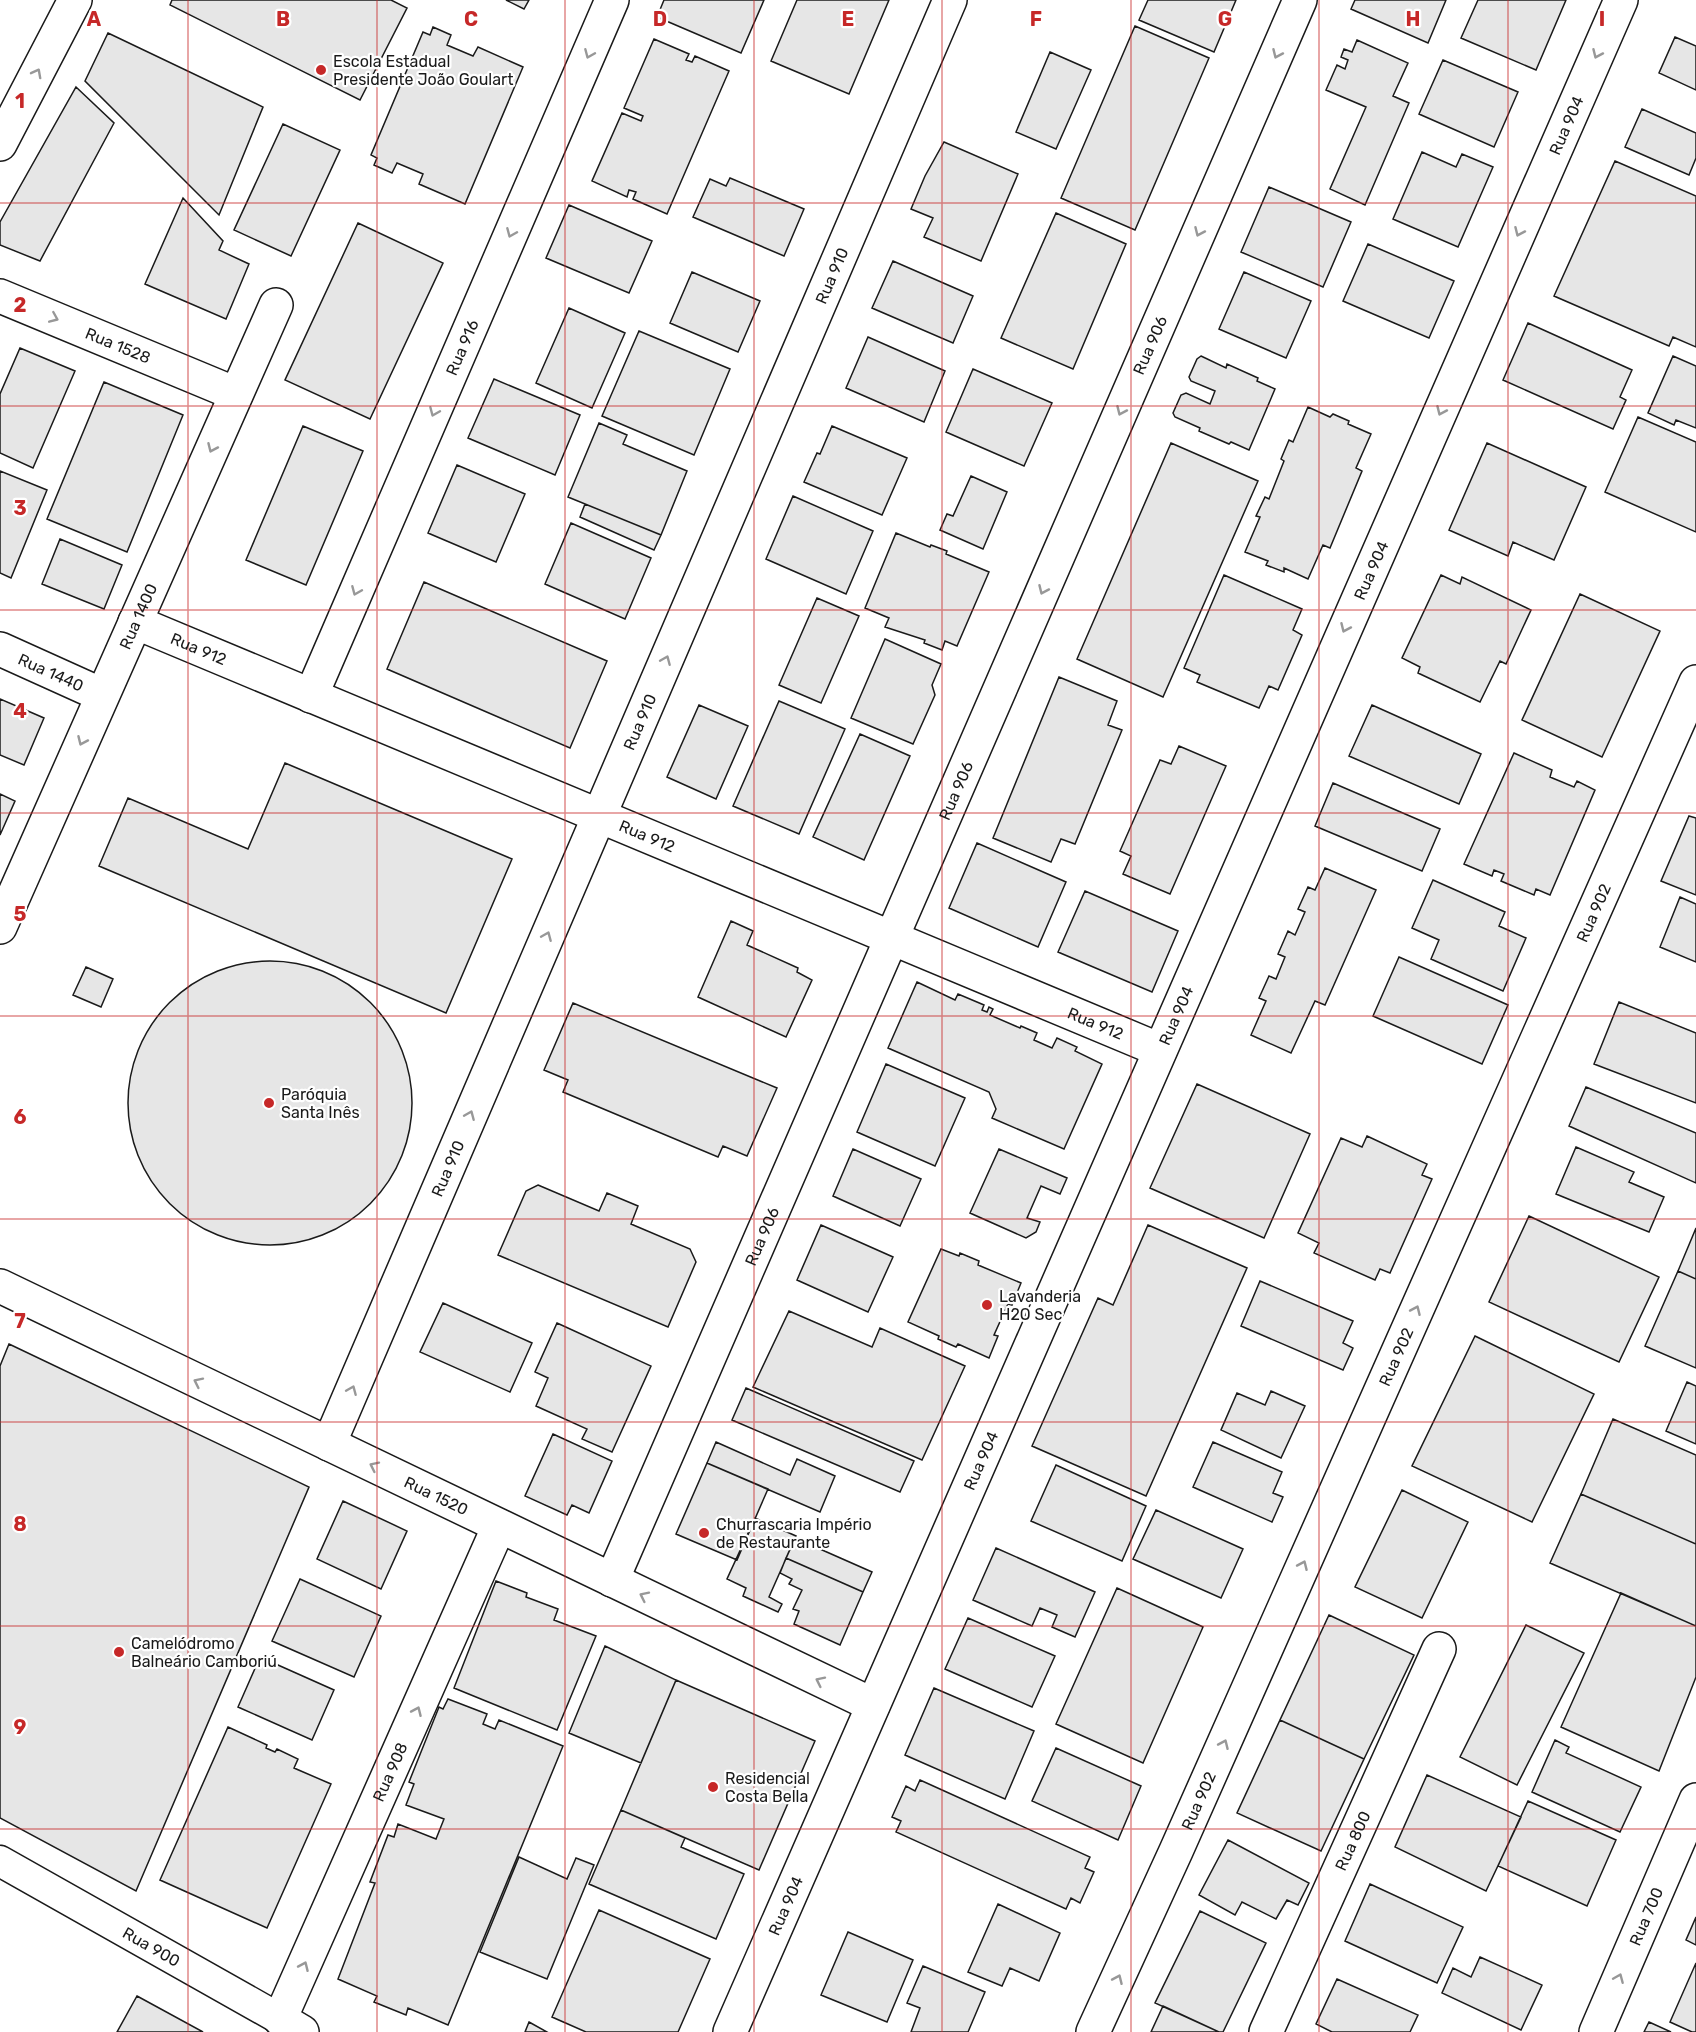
<svg xmlns="http://www.w3.org/2000/svg" width="1696" height="2032" font-family="Rubik,sans-serif">
<style>
.building{fill:#e6e6e6;stroke:#1a1a1a;stroke-width:1.5}
.lines{fill:none;stroke-linecap:round;stroke-linejoin:round}
.pedestrian-casing{stroke:#1a1a1a;stroke-width:33}
.minor-casing{stroke:#1a1a1a;stroke-width:36}
.tertiary-casing{stroke:#1a1a1a;stroke-width:36}
.pedestrian{stroke:#fff;stroke-width:30}
.minor{stroke:#fff;stroke-width:33}
.tertiary{stroke:#fff;stroke-width:33}
.oneway{stroke:#989898}
.grid{fill:none;stroke:#c62828;stroke-width:1.5;stroke-opacity:0.55}
.poi-dot{fill:#c62828;stroke:#fff;stroke-width:2}
.labels{text-anchor:middle;dominant-baseline:central;stroke-width:4.5;stroke-linejoin:round;paint-order:stroke}
.poi-label{font-size:16px;fill:#1a1a1a;stroke:#fff;text-anchor:start}
.street-label{font-size:16px;fill:#1a1a1a;stroke:#fff}
.grid-label{font-size:20px;text-anchor:middle;font-weight:bold;fill:#c62828;stroke:#fff;stroke-width:4.5;stroke-linejoin:round;paint-order:stroke}
</style>
<rect width="100%" height="100%" fill="#fff"/>
<path class="building" d="M172,0H391L407,8L360,100L170,5Z
M506,0H529L524,9Z
M664,0H764L741,53L657,17Z
M797,0H889L849,94L771,61Z
M1148,0H1236L1214,52L1139,20Z
M1355,0H1446L1428,43L1351,9Z
M1478,0H1566L1536,70L1461,38Z
M1135,26L1209,58L1135,230L1061,198Z
M433,27L451,35L447,45L473,56L478,47L523,67L465,204L419,184L423,174L397,163L392,173L374,165L377,158L371,155L423,32L430,35Z
M108,33L263,107L219,215L85,81Z
M1675,37L1696,46V90L1659,73Z
M654,39L689,54L686,60L692,62L695,56L729,71L667,214L633,199L636,192L629,190L627,197L592,181L622,113L641,121L643,116L624,108Z
M1357,40L1408,63L1393,96L1409,103L1365,205L1330,189L1366,107L1326,90L1337,65L1345,69L1348,60L1341,57L1344,49L1352,52Z
M1050,52L1091,70L1056,149L1016,132Z
M1443,60L1518,92L1494,147L1419,114Z
M76,87L114,123L40,261L0,245V222Z
M1642,109L1696,133V158L1689,175L1625,147Z
M283,124L340,150L291,256L234,230Z
M944,142L1018,174L981,261L924,237L933,218L911,209L925,176Z
M1422,152L1456,167L1462,154L1493,167L1458,247L1393,219Z
M1615,161L1696,196V347L1673,337L1669,346L1554,296Z
M730,178L804,209L784,256L693,217L710,179L726,186Z
M1269,187L1351,222L1323,287L1241,252Z
M183,198L223,241L219,250L249,264L226,319L145,284Z
M569,205L652,241L629,293L546,258Z
M1056,213L1126,244L1073,369L1001,338Z
M358,223L443,263L370,419L285,380Z
M1368,244L1454,281L1429,338L1343,301Z
M893,261L973,296L953,343L872,308Z
M692,272L760,301L738,352L670,323Z
M1244,272L1311,301L1286,358L1219,329Z
M569,308L625,333L592,408L536,383Z
M1528,323L1632,370L1620,397L1626,400L1613,429L1503,380Z
M639,331L730,369L694,455L602,416Z
M868,337L945,371L924,422L846,388Z
M20,348L75,371L33,468L0,453V394Z
M1201,356L1226,368L1227,364L1258,378L1257,381L1275,389L1249,450L1231,442L1229,444L1199,431L1200,428L1175,417L1173,413L1181,395L1186,393L1210,404L1215,391L1191,381L1189,377L1197,359Z
M1673,356L1696,366V428L1676,420L1674,425L1648,413Z
M973,369L1052,403L1024,466L946,432Z
M494,379L580,415L555,475L468,438Z
M104,382L183,415L127,552L47,519Z
M1308,407L1330,417L1333,414L1349,421L1348,424L1371,434L1356,468L1362,471L1330,548L1323,545L1308,579L1284,568V572L1266,565L1268,561L1245,552L1260,517L1256,516L1265,497L1269,499L1284,461L1281,459L1289,440L1293,442Z
M1638,417L1696,442V532L1605,492Z
M599,423L627,435L623,444L687,471L661,535L568,497Z
M303,426L363,451L306,585L246,560Z
M832,426L907,458L882,515L804,482L817,453L820,454Z
M1171,443L1258,481L1163,697L1077,659Z
M1487,443L1586,487L1554,560L1513,542L1508,556L1449,530Z
M457,465L525,494L496,562L428,533Z
M0,471L47,490L11,578L0,573Z
M971,476L1007,492L983,549L940,530L947,514L953,516Z
M793,496L873,531L846,594L766,559Z
M585,504L661,535L654,550L580,517Z
M571,523L651,558L625,619L545,584Z
M896,533L930,547L931,545L947,551L946,554L989,572L957,646L945,641L942,650L924,643L925,640L885,627L889,618L865,608Z
M60,539L122,565L104,609L42,584Z
M1224,575L1302,609L1293,630L1302,635L1278,690L1269,686L1259,708L1197,682L1200,675L1184,668Z
M1441,575L1460,584L1462,577L1531,610L1506,664L1500,661L1480,702L1418,673L1420,667L1402,658Z
M424,582L607,661L570,748L387,669Z
M1580,594L1660,631L1602,757L1522,720Z
M817,598L859,616L821,703L779,685Z
M885,639L941,664L932,685L935,695L913,744L851,718Z
M1059,677L1117,701L1108,725L1122,730L1075,844L1061,839L1051,862L993,838Z
M0,699L44,718L24,765L0,755Z
M779,701L845,729L799,834L733,806Z
M699,705L748,726L716,799L667,777Z
M1372,705L1481,754L1459,804L1349,756Z
M860,734L910,756L864,860L813,837Z
M1179,746L1226,766L1170,894L1123,874L1131,856L1120,851L1160,760L1171,764Z
M1514,753L1552,770L1550,777L1574,787L1577,781L1595,790L1550,895L1536,889L1534,895L1501,881L1504,874L1494,870L1492,876L1464,864Z
M285,763L512,859L446,1013L99,866L128,798L248,849Z
M1333,783L1440,829L1422,871L1315,826Z
M0,794L15,801L0,835Z
M1689,816L1696,818V895L1661,881Z
M977,843L1066,882L1038,947L949,908Z
M1325,868L1376,890L1325,1005L1315,1001L1291,1053L1251,1035L1266,1001L1259,998L1269,976L1276,979L1285,957L1278,954L1288,931L1295,935L1305,912L1298,909L1308,887L1315,890Z
M1433,880L1505,912L1499,926L1526,938L1503,991L1431,959L1439,940L1412,928Z
M1085,891L1178,931L1152,992L1058,952Z
M1680,897L1696,904V962L1660,947Z
M731,921L753,931L747,945L798,968L797,972L812,980L786,1037L698,997Z
M1399,957L1508,1005L1482,1064L1373,1016Z
M128 1103a142 142 0 1 1 284 0a142 142 0 1 1-284 0Z
M86,967L113,979L101,1007L73,995Z
M917,982L955,1000L958,994L984,1005L982,1010L987,1012L989,1007L993,1009L990,1015L1020,1028L1021,1026L1037,1033L1034,1040L1052,1048L1057,1038L1077,1047L1075,1051L1102,1064L1064,1149L992,1118L996,1109L989,1092L888,1048Z
M1619,1002L1696,1033V1103L1594,1064Z
M573,1003L777,1088L747,1156L723,1146L718,1157L563,1092L568,1080L544,1070Z
M886,1064L965,1098L935,1166L857,1132Z
M1197,1084L1310,1134L1264,1238L1150,1188Z
M1586,1087L1696,1133V1183L1569,1126Z
M1367,1136L1427,1164L1422,1175L1432,1179L1390,1273L1380,1269L1375,1280L1314,1253L1319,1243L1298,1233L1341,1138L1362,1147Z
M1576,1147L1634,1172L1629,1182L1664,1197L1649,1232L1556,1194Z
M853,1149L921,1179L900,1226L833,1196Z
M999,1149L1067,1178L1060,1194L1041,1186L1027,1218L1040,1222L1036,1232L1026,1238L970,1213Z
M538,1185L599,1211L607,1193L638,1206L631,1224L690,1249L696,1262L668,1327L498,1255L526,1191Z
M1529,1216L1659,1277L1619,1362L1489,1302Z
M821,1225L893,1257L868,1312L797,1280Z
M1148,1225L1247,1268L1146,1496L1032,1446L1098,1298L1113,1305Z
M1696,1228V1279L1678,1271Z
M941,1249L959,1256L960,1253L979,1261L978,1265L1021,1283L1012,1305L1008,1304L994,1335L998,1336L989,1358L958,1344L956,1347L938,1339L939,1336L908,1322Z
M1678,1271L1696,1279V1368L1645,1346Z
M1260,1281L1353,1321L1343,1343L1353,1348L1343,1370L1241,1326Z
M443,1303L532,1343L510,1392L420,1352Z
M789,1311L872,1347L880,1328L965,1366L922,1460L753,1387Z
M557,1323L651,1366L612,1452L582,1439L587,1429L536,1406L548,1378L535,1372Z
M1475,1336L1594,1394L1532,1522L1412,1466Z
M9,1344L309,1487L136,1891L0,1818V1366Z
M1687,1382L1696,1386V1444L1666,1431Z
M746,1388L914,1461L900,1492L732,1420Z
M1271,1391L1305,1406L1281,1458L1221,1430L1237,1393L1265,1405Z
M1613,1419L1696,1455V1544L1581,1494Z
M553,1434L612,1461L589,1513L572,1505L567,1515L525,1496Z
M716,1442L790,1475L797,1459L835,1476L820,1512L707,1463Z
M1213,1442L1282,1472L1273,1493L1283,1497L1272,1522L1193,1487Z
M707,1463L768,1489L737,1560L676,1534Z
M1056,1465L1146,1506L1122,1561L1031,1521Z
M1402,1490L1468,1522L1422,1618L1355,1587Z
M1581,1494L1696,1544V1626L1550,1563Z
M343,1501L407,1531L381,1589L317,1559Z
M1156,1510L1243,1549L1221,1598L1133,1559Z
M755,1518L796,1536L769,1597L782,1604L778,1612L743,1596L746,1588L727,1579Z
M795,1538L872,1572L863,1592L786,1558Z
M996,1548L1095,1592L1075,1637L1052,1627L1057,1615L1040,1608L1032,1626L973,1600Z
M786,1558L863,1592L840,1645L794,1624L799,1611L793,1609L802,1590L789,1584L792,1579L780,1573Z
M300,1579L381,1616L354,1677L272,1641Z
M496,1581L527,1593L526,1597L558,1609L554,1620L596,1636L557,1730L454,1688Z
M1117,1588L1203,1627L1143,1763L1056,1724Z
M1621,1593L1696,1626V1677L1659,1771L1561,1727Z
M1329,1615L1414,1655L1364,1759L1280,1720Z
M968,1618L1055,1656L1032,1707L945,1669Z
M1526,1625L1584,1653L1517,1785L1460,1757Z
M605,1646L676,1680L641,1763L569,1733Z
M260,1657L334,1690L312,1740L238,1707Z
M676,1680L815,1741L759,1870L621,1810Z
M934,1688L1034,1731L1005,1799L905,1755Z
M448,1699L487,1714L483,1724L495,1729L499,1720L563,1746L448,2025L408,2008L406,2015L374,2002L377,1996L338,1979L375,1883L370,1882L388,1835L394,1837L398,1824L436,1839L444,1819L406,1805L414,1784L409,1782L439,1707L443,1709Z
M1280,1720L1364,1759L1321,1851L1237,1813Z
M228,1727L267,1745L266,1748L275,1752L277,1749L298,1759L294,1768L331,1784L267,1928L160,1880Z
M1555,1740L1569,1747L1566,1753L1641,1787L1620,1832L1532,1792Z
M1056,1748L1141,1786L1118,1840L1032,1801Z
M1427,1775L1521,1817L1486,1891L1395,1847Z
M920,1780L1090,1857L1085,1868L1094,1872L1080,1903L1071,1898L1066,1909L896,1832L901,1821L892,1817L906,1786L915,1791Z
M1528,1801L1616,1840L1587,1906L1498,1866Z
M621,1810L685,1838L681,1847L744,1874L716,1939L589,1884Z
M1228,1840L1309,1883L1298,1905L1287,1900L1276,1919L1242,1902L1235,1915L1199,1895Z
M519,1857L567,1879L576,1858L594,1865L547,1979L480,1952Z
M1370,1884L1463,1927L1437,1983L1345,1941Z
M998,1904L1060,1933L1039,1981L1010,1968L1002,1986L968,1972Z
M599,1910L710,1959L678,2032H586L552,2017Z
M1200,1911L1266,1943L1223,2032H1219L1155,2003Z
M1696,1917V1945L1686,1940Z
M848,1932L913,1960L887,2022L821,1995Z
M1480,1957L1542,1985L1521,2030L1442,1993L1453,1968L1471,1977Z
M1696,1963V2032H1692L1670,2022Z
M923,1966L985,1992L968,2032H911L920,2008L907,2003Z
M1337,1979L1418,2015L1410,2032H1332L1316,2024Z
M137,1996L203,2032H117Z
M1163,2006L1219,2032H1151Z
M529,2022L547,2032H525Z
M1649,2022L1671,2032H1644Z"/>
<g class="lines">
<g class="pedestrian-casing">
<g id="pedestrian">
<path id="s1" d="M0,1861L280,2019"/>
</g>
</g>
<g class="minor-casing">
<g id="minor">
<path id="s2" d="M0,296L236,394"/>
<path id="s3" d="M135,622L1160,1050"/>
<path id="s4" d="M0,649L102,695"/>
<path id="s5" d="M311,696L612,0"/>
<path id="s6" d="M0,927L276,305"/>
<path id="s7" d="M0,1286L873,1705"/>
<path id="s8" d="M329,1444L950,0"/>
<path id="s9" d="M612,1580L1300,0"/>
<path id="s10" d="M302,2032L280,2019L499,1526"/>
<path id="s11" d="M730,2032L1621,0"/>
<path id="s12" d="M1093,2032L1176,1851L1696,682"/>
<path id="s13" d="M1266,2032L1439,1649"/>
<path id="s14" d="M1596,2032L1696,1800"/>
</g>
</g>
<g class="tertiary-casing">
<path id="tertiary" d="M0,144L75,0"/>
</g>
<use href="#pedestrian" class="pedestrian"/>
<use href="#minor" class="minor"/>
<use href="#tertiary" class="tertiary"/>
</g>
<defs><path id="oneway-chevron" d="M-2-3.5L2.5 0L-2 3.5" fill="none" stroke-width="1.6" stroke-linecap="round" stroke-linejoin="round" transform="scale(1.5)"/></defs>
<g class="oneway">
<use href="#oneway-chevron" transform="translate(589 54) rotate(113)"/>
<use href="#oneway-chevron" transform="translate(1277 54) rotate(114)"/>
<use href="#oneway-chevron" transform="translate(1597 54) rotate(114)"/>
<use href="#oneway-chevron" transform="translate(37 73) rotate(-62)"/>
<use href="#oneway-chevron" transform="translate(1199 232) rotate(114)"/>
<use href="#oneway-chevron" transform="translate(1519 232) rotate(114)"/>
<use href="#oneway-chevron" transform="translate(511 233) rotate(113)"/>
<use href="#oneway-chevron" transform="translate(54 318) rotate(23)"/>
<use href="#oneway-chevron" transform="translate(1121 411) rotate(114)"/>
<use href="#oneway-chevron" transform="translate(1441 411) rotate(114)"/>
<use href="#oneway-chevron" transform="translate(434 412) rotate(113)"/>
<use href="#oneway-chevron" transform="translate(212 448) rotate(114)"/>
<use href="#oneway-chevron" transform="translate(1043 590) rotate(114)"/>
<use href="#oneway-chevron" transform="translate(356 591) rotate(113)"/>
<use href="#oneway-chevron" transform="translate(1345 628) rotate(114)"/>
<use href="#oneway-chevron" transform="translate(666 660) rotate(-67)"/>
<use href="#oneway-chevron" transform="translate(82 741) rotate(114)"/>
<use href="#oneway-chevron" transform="translate(547 936) rotate(-67)"/>
<use href="#oneway-chevron" transform="translate(470 1115) rotate(-67)"/>
<use href="#oneway-chevron" transform="translate(1416 1310) rotate(-66)"/>
<use href="#oneway-chevron" transform="translate(198 1382) rotate(-154)"/>
<use href="#oneway-chevron" transform="translate(352 1390) rotate(-67)"/>
<use href="#oneway-chevron" transform="translate(374 1466) rotate(-154)"/>
<use href="#oneway-chevron" transform="translate(1303 1565) rotate(-66)"/>
<use href="#oneway-chevron" transform="translate(644 1596) rotate(-154)"/>
<use href="#oneway-chevron" transform="translate(820 1681) rotate(-154)"/>
<use href="#oneway-chevron" transform="translate(417 1711) rotate(-66)"/>
<use href="#oneway-chevron" transform="translate(1224 1744) rotate(-66)"/>
<use href="#oneway-chevron" transform="translate(304 1966) rotate(-66)"/>
<use href="#oneway-chevron" transform="translate(1619 1978) rotate(-67)"/>
<use href="#oneway-chevron" transform="translate(1118 1979) rotate(-66)"/>
</g>
<path class="grid" d="M188,0V2032M377,0V2032M565,0V2032M754,0V2032M942,0V2032M1131,0V2032M1319,0V2032M1508,0V2032M0,203H1696M0,406H1696M0,610H1696M0,813H1696M0,1016H1696M0,1219H1696M0,1422H1696M0,1626H1696M0,1829H1696"/>
<g class="poi-dot">
<circle cx="321" cy="70" r="6"/>
<circle cx="269" cy="1103" r="6"/>
<circle cx="987" cy="1305" r="6"/>
<circle cx="704" cy="1533" r="6"/>
<circle cx="119" cy="1652" r="6"/>
<circle cx="713" cy="1787" r="6"/>
</g>
<g class="labels">
<g class="poi-label">
<text x="333" y="61">Escola Estadual<tspan x="333" dy="18">Presidente João Goulart</tspan></text>
<text x="281" y="1094">Paróquia<tspan x="281" dy="18">Santa Inês</tspan></text>
<text x="999" y="1296">Lavanderia<tspan x="999" dy="18">H2O Sec</tspan></text>
<text x="716" y="1524">Churrascaria Império<tspan x="716" dy="18">de Restaurante</tspan></text>
<text x="131" y="1643">Camelódromo<tspan x="131" dy="18">Balneário Camboriú</tspan></text>
<text x="725" y="1778">Residencial<tspan x="725" dy="18">Costa Bella</tspan></text>
</g>
<g class="street-label">
<text stroke="none"><textPath href="#s11" startOffset="2082">Rua 904</textPath></text>
<text stroke="none"><textPath href="#s8" startOffset="1272">Rua 910</textPath></text>
<text stroke="none"><textPath href="#s2" startOffset="128">Rua 1528</textPath></text>
<text stroke="none"><textPath href="#s9" startOffset="1347">Rua 906</textPath></text>
<text stroke="none"><textPath href="#s5" startOffset="380">Rua 916</textPath></text>
<text stroke="none"><textPath href="#s11" startOffset="1596">Rua 904</textPath></text>
<text stroke="none"><textPath href="#s6" startOffset="340">Rua 1400</textPath></text>
<text stroke="none"><textPath href="#s3" startOffset="69">Rua 912</textPath></text>
<text stroke="none"><textPath href="#s4" startOffset="56">Rua 1440</textPath></text>
<text stroke="none"><textPath href="#s8" startOffset="786">Rua 910</textPath></text>
<text stroke="none"><textPath href="#s9" startOffset="861">Rua 906</textPath></text>
<text stroke="none"><textPath href="#s3" startOffset="555">Rua 912</textPath></text>
<text stroke="none"><textPath href="#s12" startOffset="1226">Rua 902</textPath></text>
<text stroke="none"><textPath href="#s11" startOffset="1110">Rua 904</textPath></text>
<text stroke="none"><textPath href="#s3" startOffset="1041">Rua 912</textPath></text>
<text stroke="none"><textPath href="#s8" startOffset="300">Rua 910</textPath></text>
<text stroke="none"><textPath href="#s9" startOffset="375">Rua 906</textPath></text>
<text stroke="none"><textPath href="#s12" startOffset="740">Rua 902</textPath></text>
<text stroke="none"><textPath href="#s11" startOffset="624">Rua 904</textPath></text>
<text stroke="none"><textPath href="#s7" startOffset="484">Rua 1520</textPath></text>
<text stroke="none"><textPath href="#s10" startOffset="296">Rua 908</textPath></text>
<text stroke="none"><textPath href="#s12" startOffset="254">Rua 902</textPath></text>
<text stroke="none"><textPath href="#s13" startOffset="210">Rua 800</textPath></text>
<text stroke="none"><textPath href="#s11" startOffset="138">Rua 904</textPath></text>
<text stroke="none"><textPath href="#s14" startOffset="126">Rua 700</textPath></text>
<text stroke="none"><textPath href="#s1" startOffset="174">Rua 900</textPath></text>
</g>
</g>
<g class="grid-label">
<text x="94" y="26">A</text>
<text x="283" y="26">B</text>
<text x="471" y="26">C</text>
<text x="660" y="26">D</text>
<text x="848" y="26">E</text>
<text x="1036" y="26">F</text>
<text x="1225" y="26">G</text>
<text x="1413" y="26">H</text>
<text x="1602" y="26">I</text>
<text x="20" y="108">1</text>
<text x="20" y="312">2</text>
<text x="20" y="515">3</text>
<text x="20" y="718">4</text>
<text x="20" y="921">5</text>
<text x="20" y="1124">6</text>
<text x="20" y="1328">7</text>
<text x="20" y="1531">8</text>
<text x="20" y="1734">9</text>
</g>
</svg>
